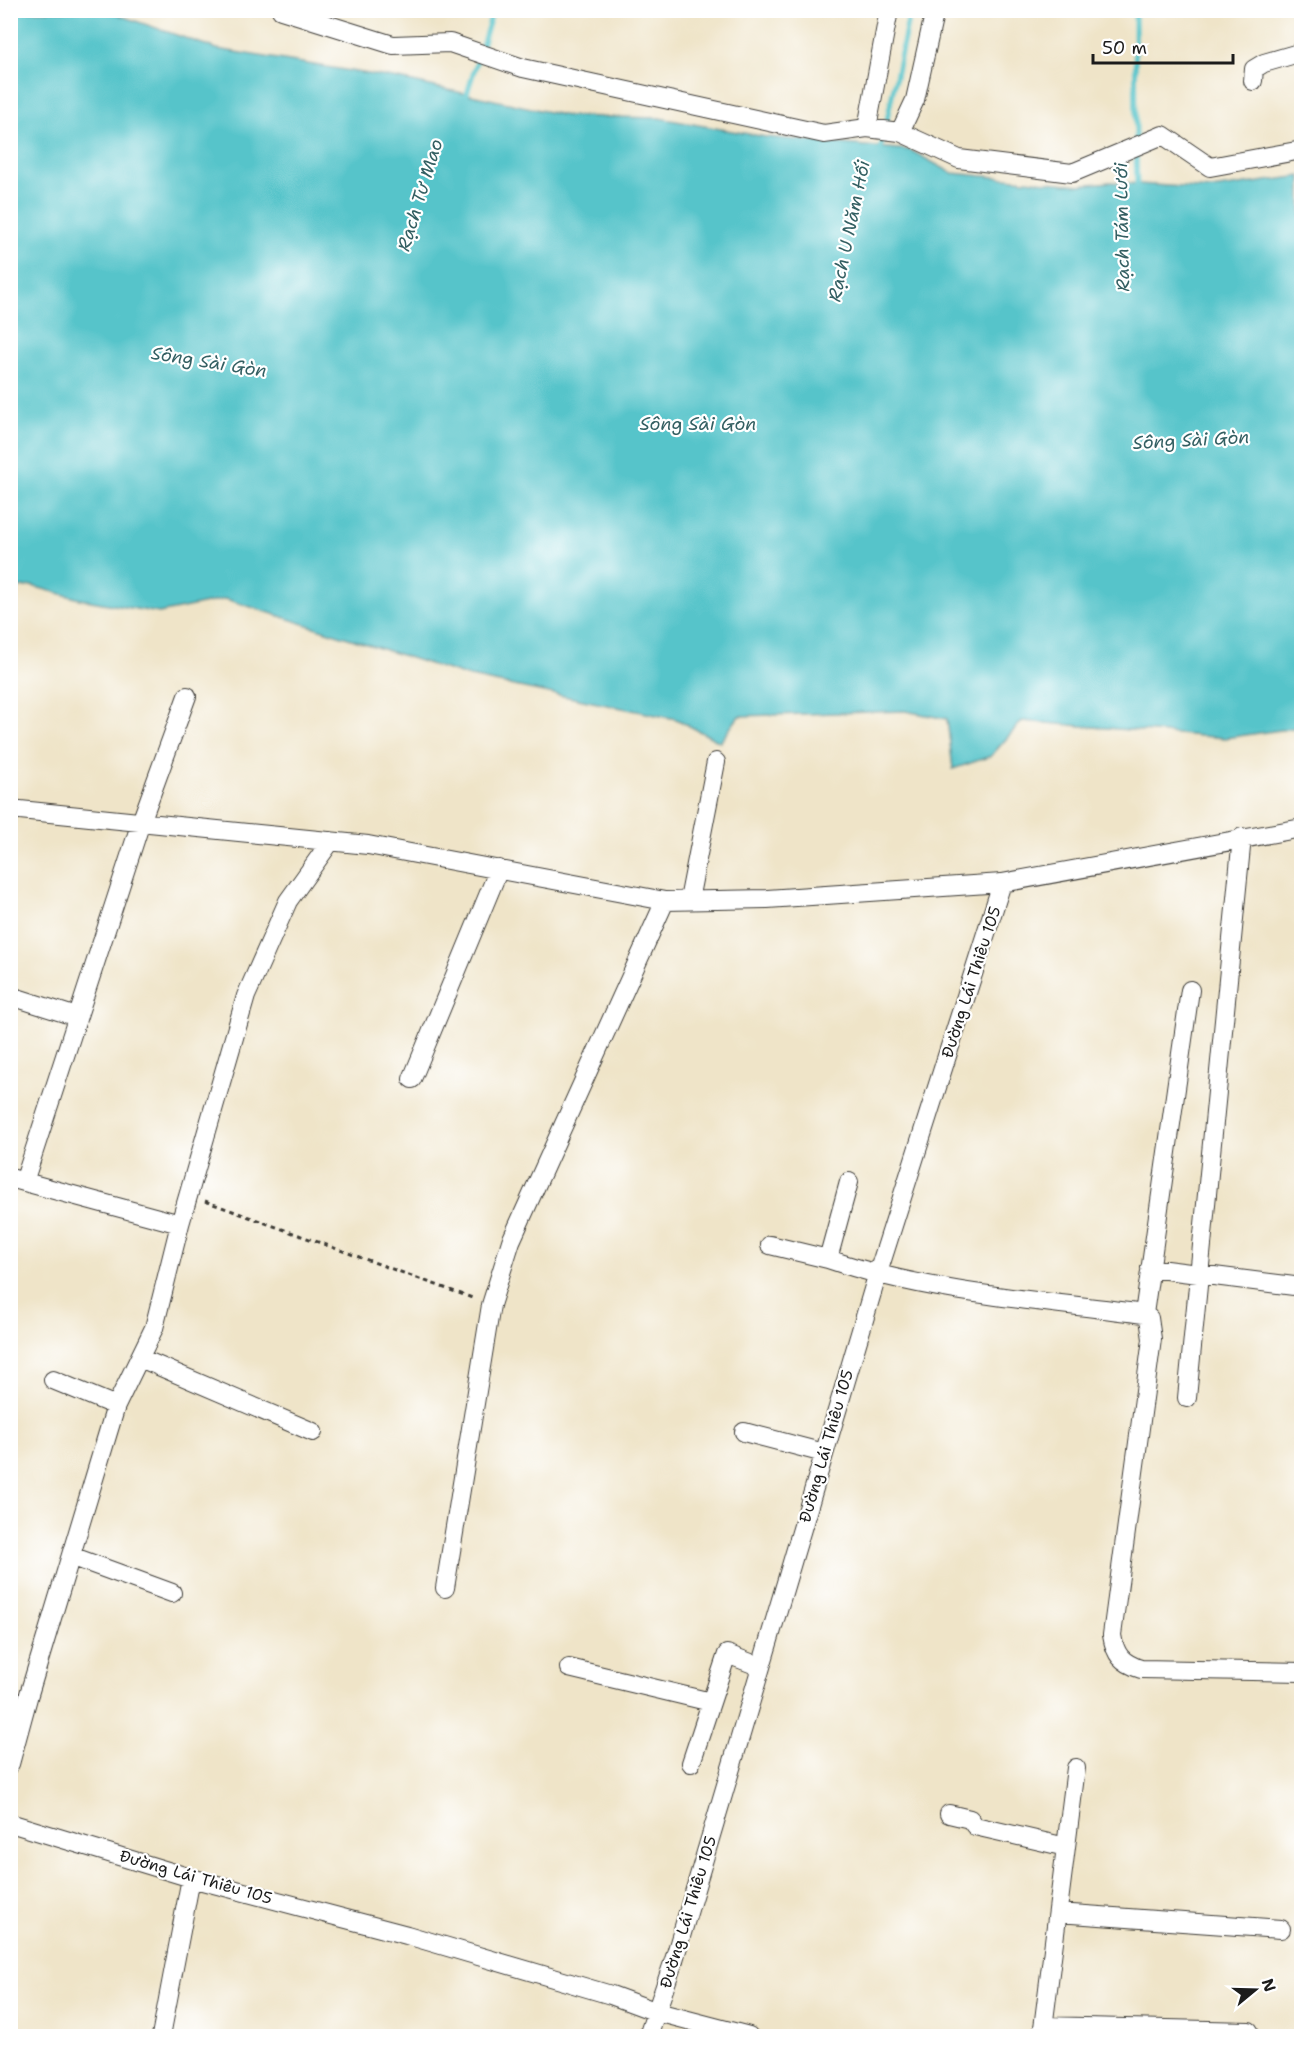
<svg xmlns="http://www.w3.org/2000/svg" width="1312" height="2047" font-family="'Shantell Sans',sans-serif">
<style>
.water{fill:#56c4ca;stroke:#397073;stroke-width:1.5}
.lines{fill:none;stroke-linecap:round;stroke-linejoin:round}
.stream{stroke:#56c4ca;stroke-width:5}
.minor-casing{stroke:#3c3a36;stroke-width:20}
.path{stroke:#3c3a36;stroke-width:3;stroke-dasharray:4.5 4.5;stroke-linecap:butt}
.minor{stroke:#fff;stroke-width:18}
.labels{text-anchor:middle;dominant-baseline:central;stroke-width:4.5;stroke-linejoin:round;paint-order:stroke}
.street-label{font-size:16px;fill:#1c1c1c;stroke:#fff}
.water-label{font-size:18px;font-style:italic;fill:#335f62;stroke:#fff}
</style>
<rect width="100%" height="100%" fill="#fff"/>
<filter id="ink" filterUnits="userSpaceOnUse"><feTurbulence type="fractalNoise" baseFrequency=".0167" numOctaves="2"/><feDisplacementMap in="SourceGraphic" scale="12" xChannelSelector="R" yChannelSelector="G"/><feConvolveMatrix kernelMatrix="1 2 1 2 8 2 1 2 1" color-interpolation-filters="sRGB"/></filter>
<filter id="wash" filterUnits="userSpaceOnUse"><feTurbulence type="fractalNoise" baseFrequency=".008" numOctaves="4" result="noise"/><feDisplacementMap in="SourceGraphic" scale="24" xChannelSelector="R" yChannelSelector="G"/><feGaussianBlur stdDeviation="1.35" result="paint"/><feColorMatrix in="noise" values="0 0 0 0 0 0 0 0 0 0 0 0 0 0 0 0 0 1.4 0 .05"/><feComposite in="paint" operator="in"/></filter>
<g filter="url(#wash)">
<rect width="100%" height="100%" fill="#efe4c8"/>
<path class="water" d="M10,11H107L217,49L399,79L567,116L659,118L766,137L910,150L952,173L1079,185L1110,182L1212,189L1301,176V727L1225,738L1022,721L991,756L953,769L947,719L905,711L739,716L720,742L676,719L470,677L226,599L159,613L80,599L32,586L11,589Z"/>
<g class="lines">
<path class="stream" d="M1135,10L1136,141
M465,100L493,10
M1136,151L1137,189
M880,153L910,10"/>
</g>
</g>
<g filter="url(#ink)">
<g class="lines">
<g class="minor-casing">
<path id="minor" d="M281,10L393,45L450,43L523,68L824,134L867,128L900,132L959,159L1072,173L1163,135L1210,167L1302,150
M1253,81L1254,69L1264,63L1302,52
M867,128L889,10
M900,132L915,100L935,10
M10,809L368,845L665,901L767,899L1002,883L1302,828
M689,900L716,762
M11,996L77,1017
M412,1079L499,869
M10,1178L180,1224L154,1328L116,1406L29,1694L10,1764
M24,1182L141,822L187,696
M849,1182L828,1259C930,1294 1037,1300 1144,1314L1149,1318L1152,1339L1112,1635C1115,1655 1122,1663 1141,1669L1302,1672
M180,1224L246,996L288,901L331,841
M770,1245L828,1259
M1150,1268L1302,1287
M1144,1314L1190,990
M140,1358L313,1432
M53,1380L116,1406
M1187,1398L1242,837
M744,1432L824,1453
M71,1556L172,1593
M445,1588L491,1305L511,1241L665,901
M569,1668L711,1702
M691,1763L727,1654L761,1667
M949,1814L970,1819L975,1826L1066,1847
M10,1823L191,1878L407,1935L611,1995L657,2012L749,2036
M1058,1913L1281,1929
M1043,2026L1249,2031
M161,2036L191,1878
M648,2036L674,1960L877,1276L1002,883
M1042,2036L1076,1768"/>
</g>
<path class="path" d="M205,1201L475,1299"/>
<use href="#minor" class="minor"/>
</g>
</g>
<g class="labels">
<g class="street-label">
<text transform="translate(971 982) rotate(-72)">Đường Lái Thiêu 105</text>
<text transform="translate(826 1446) rotate(-74)">Đường Lái Thiêu 105</text>
<text transform="translate(196 1877) rotate(16)">Đường Lái Thiêu 105</text>
<text transform="translate(688 1912) rotate(-73)">Đường Lái Thiêu 105</text>
</g>
<g class="water-label">
<text transform="translate(420 195) rotate(-73)">Rạch Tư Mao</text>
<text transform="translate(1122 227) rotate(-91)">Rạch Tám Lưới</text>
<text transform="translate(849 231) rotate(-78)">Rạch U Năm Hối</text>
<text transform="translate(209 362) rotate(9)">Sông Sài Gòn</text>
<text x="698" y="424">Sông Sài Gòn</text>
<text transform="translate(1191 440) rotate(-3)">Sông Sài Gòn</text>
</g>
</g>
<rect width="1312" height="2047" fill="none" stroke="#fff" stroke-width="36"/>
<g transform="translate(1255 1990) rotate(71)" stroke="#ffffff" stroke-width="4.5" paint-order="stroke">
<path d="M0-4.5L10 22L0 15L-10 22Z" fill="#1c1c1c"/>
<text y="-9" font-size="16" font-weight="bold" text-anchor="middle" fill="#1c1c1c">N</text>
</g>
<path d="M1093 54v9h140v-9" fill="none" stroke="#1c1c1c" stroke-width="3"/>
<text x="1102" y="54" font-size="18" fill="#1c1c1c" stroke="#ffffff" stroke-width="4.5" paint-order="stroke">50 m</text>
</svg>
